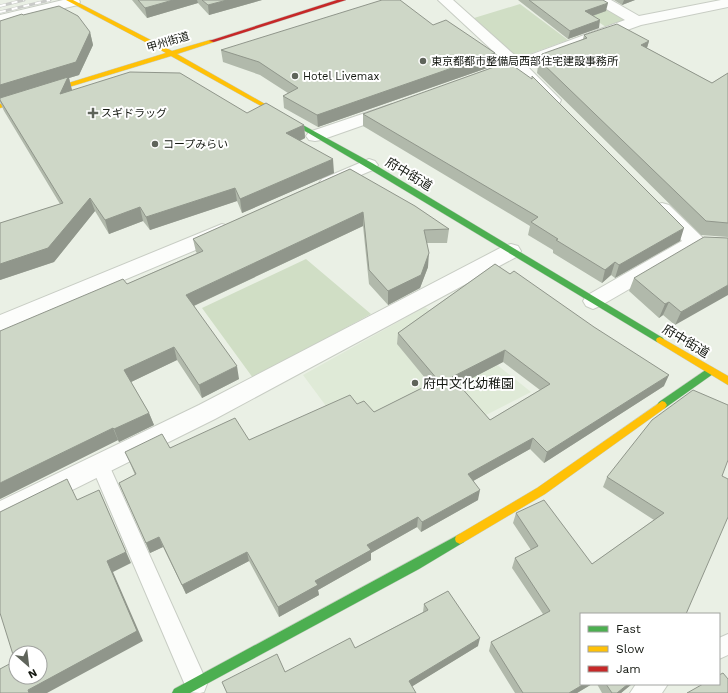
<svg xmlns="http://www.w3.org/2000/svg" width="728" height="693" font-family="'Work Sans','Noto Sans JP',sans-serif">
<style>
.built{fill:#dfead7}
.green{fill:#d0dec5}
.lines{fill:none;stroke-linecap:round;stroke-linejoin:round}
.lane-casing{stroke:#c8cdc4;stroke-width:2}
.street-casing{stroke:#c8cdc4;stroke-width:2}
.fast-casing{stroke:#c8cdc4;stroke-width:1}
.slow-casing{stroke:#c8cdc4;stroke-width:1}
.jam-casing{stroke:#c8cdc4;stroke-width:1}
.lane{fill:#fcfdfb;fill-rule:evenodd}
.street{fill:#fcfdfb;fill-rule:evenodd}
.fast{fill:#4caf50;fill-rule:evenodd}
.slow{fill:#ffc107;fill-rule:evenodd}
.jam{fill:#c62828;fill-rule:evenodd}
.rail-casing{stroke:#c9cbc8;stroke-width:3}
.rail{stroke:#fff;stroke-width:2;stroke-dasharray:6;stroke-linecap:butt}
.wall{fill:#b1b9ab;fill-rule:evenodd}
.shaded-wall{fill:#90968b}
.building{fill:#ced7c7;stroke:#90968b;fill-rule:evenodd}
.poi-dot{fill:#5f645b;stroke:#fff;stroke-width:1.5}
.labels{text-anchor:middle;dominant-baseline:central;stroke-width:4;stroke-linejoin:round;paint-order:stroke}
.far-street-label{font-size:11px;fill:#141811;stroke:#fff}
.far-poi-label{font-size:11px;fill:#141811;stroke:#fff;text-anchor:start}
.street-label{font-size:13px;fill:#141811;stroke:#fff}
.poi-label{font-size:13px;fill:#141811;stroke:#fff;text-anchor:start}
</style>
<rect width="100%" height="100%" fill="#eaf0e5"/>
<path class="built" d="M425,307L531,392L375,472L303,375Z"/>
<path class="green" d="M565,0H595L626,20L606,27Z
M520,4L568,40L524,56L513,54L474,18Z
M306,259L371,314L253,378L202,308Z"/>
<g class="lines">
<g class="lane-casing">
<path id="lane" d="M100,457L106,460L109,465L204,676L207,684L204,692L200,693L188,692L91,465L94,460Z
M728,634V655L719,659V638Z
M636,684H668L662,693H630Z"/>
</g>
<g class="street-casing">
<path id="street" d="M63,0H79L80,2L78,5L0,23V15Z
M438,0H453L519,59L625,20L596,3L594,0H611L639,16L721,0H728V7L641,25L527,66L561,100L559,104L553,105L547,104L514,71L505,74L499,72L497,69L499,66L506,63Z
M392,104L398,105L400,109L398,113L321,140L315,141L309,140L306,136L309,132Z
M369,159L375,161L378,165L375,169L328,189L322,187L319,183L322,179Z
M662,203L669,205L702,237L705,242L702,247L600,306L593,309L586,306L583,301L586,296L682,241L653,209L655,205Z
M222,224L229,226L232,231L229,236L0,332V315Z
M511,244L518,246L521,251L518,256L215,419L0,526V501L199,405L504,246Z"/>
</g>
<g class="fast-casing">
<path id="fast" d="M290,118L372,163L663,338L664,340L663,342H657L366,167L288,121V119Z
M710,367L713,368L715,371L713,374L665,408L662,409L659,408L657,405L659,402Z
M460,534L464,536L465,539L464,542L419,569L190,693H172L174,689Z"/>
</g>
<g class="slow-casing">
<path id="slow" d="M66,0H73L172,51L210,40H214V42L177,54L293,120L292,121H288L171,56L0,108V104L166,53Z
M660,337L728,376V385L657,342L656,340L657,338Z
M662,401L665,402L667,405L665,408L545,494L464,542L460,544L456,542L455,539L456,536L537,488Z"/>
</g>
<g class="jam-casing">
<path id="jam" d="M337,0H346L214,42L209,41Z"/>
</g>
<use href="#lane" class="lane"/>
<use href="#street" class="street"/>
<use href="#fast" class="fast"/>
<use href="#slow" class="slow"/>
<use href="#jam" class="jam"/>
<g class="rail-casing">
<path id="rail" d="M0,6L24,0
M0,12L50,0"/>
</g>
<use href="#rail" class="rail"/>
</g>
<path class="wall" d="M132,0H262L209,15L198,3L147,18Z
M518,0H603L606,11L593,16L599,28L568,39Z
M614,0H635L622,5Z
M23,15L90,32L93,45L79,75L69,78L72,91L247,113L304,125L305,138L300,141L334,173L242,213L237,201L150,230L143,221L109,234L95,211L54,262L0,280V223L60,204L4,111L0,102V21Z
M433,25L495,53L493,66L318,127L284,108L283,96L288,93L260,75L223,62L221,50Z
M584,35L649,41L647,48L712,83L728,73V237L701,235L537,73L539,60L583,39Z
M363,114L680,241L615,278L611,275L602,283L553,253V250L528,235L530,226L363,126Z
M350,169L449,229L447,243H427L428,267L420,288L388,305L369,284L363,226L194,306L239,379L202,398L177,360L131,382L149,413L154,425L119,442L118,440L0,499L127,284L197,253L196,252L193,239Z
M728,238L675,325L663,315L659,318L629,291L634,278Z
M495,264L664,386L544,463L530,449L473,481L478,500L421,532L417,527L371,553V560L318,590L319,595L279,617L249,561L186,594L163,547L150,553L119,483L135,475L130,463L125,452L249,440L357,404L374,412L430,384L397,344L398,333ZM503,362L540,390L490,420L459,385Z
M728,460L581,614L592,684L577,693H515L489,651L491,642L543,614L512,568L515,558L531,550L513,523L516,513L592,564L654,520L603,487L607,477Z
M424,604L478,646L412,686L285,672L355,648L423,612Z
M597,684H632L621,693H602Z"/>
<path class="shaded-wall" d="M173,0H197L198,3L147,18L145,8Z
M227,0H262L209,15L208,5Z
M624,0H635L622,5Z
M608,3L606,11L583,19L585,11Z
M600,20L599,28L568,39L570,31Z
M90,32L93,45L79,75L69,78L72,90L64,108L0,99V85Z
M649,41L645,54L641,45Z
M495,53L493,66L318,127L317,115Z
M304,125L305,138L287,147L286,133Z
M333,159L334,173L242,213L240,199Z
M235,188L237,201L150,230L146,217Z
M90,198L95,211L54,262L0,280V264Z
M140,207L143,221L109,234L105,220Z
M363,212V226L189,308L186,295Z
M684,228L680,241L615,278L619,265Z
M429,253L428,267L420,288L388,305V291Z
M615,262L611,275L602,283L605,270Z
M728,285V295L675,325L681,312Z
M669,302L663,315L659,318L665,304Z
M174,347L177,360L129,383L124,370Z
M505,350L503,362L451,389L452,377Z
M237,366L239,379L202,398L199,385Z
M669,375L664,386L544,463L547,452Z
M149,413L154,425L119,442L114,429Z
M113,428L118,440L0,499V483Z
M533,438L530,449L466,485L468,474Z
M99,490L131,563L113,572L143,641L47,693H29L28,690Z
M480,490L478,500L421,532L422,522Z
M418,517L417,527L371,553V560L318,590L319,595L279,617L278,607L367,545Z
M159,537L163,547L150,553L146,543Z
M247,552L249,561L186,594L182,585Z
M480,638L478,646L408,689L409,681Z
M584,684H592L577,693H569Z
M628,684H632L621,693H617Z"/>
<path class="building" d="M138,0H173L145,8Z
M202,0H227L208,5Z
M382,0H400L433,25L446,20L495,53L317,115L283,96L298,88L259,62L221,50Z
M529,0H603L608,3L585,11L600,20L570,31Z
M59,6L78,16L90,32L76,62L0,85V21L22,14L23,15Z
M617,24L649,41L641,45L712,83L728,73V223L706,221L539,60L542,54L587,38L584,35Z
M508,62L532,79V76L684,228L619,265L615,262L605,270L556,240L558,239L531,222L538,217L363,114Z
M130,72L180,73L247,113L266,103L304,125L286,133L333,159L240,199L235,188L146,217L140,207L105,220L90,198L48,248L0,264V223L63,203L0,100V98L68,77L60,94Z
M350,169L415,206L449,229L424,230L429,253L421,275L388,291L369,270L363,212L186,295L237,366L199,385L174,347L124,370L149,413L114,429L113,428L0,483V331L123,279L127,284L203,251L193,239Z
M704,237L728,238V285L681,312L669,302L665,304L634,278Z
M495,264L510,274L514,271L594,327L669,375L547,452L533,438L468,474L480,490L422,522L418,517L367,545L371,550L315,581L318,585L278,607L247,552L182,585L159,537L146,543L119,483L136,474L125,452L162,434L170,448L235,418L249,440L350,395L357,404L364,401L374,412L438,380L398,333ZM505,350L550,384L490,420L452,377Z
M693,390L728,405V460L722,476L728,479V517L686,614H581V684H584L569,693H523L491,642L550,611L515,558L538,546L516,513L544,500L592,564L664,513L607,477L652,420Z
M67,479L77,500L99,490L126,552L107,561L137,631L28,690L29,693H0V669L15,661L0,613V512ZM16,653H40V677H16Z
M448,591L480,638L409,681L416,693H227L222,682L277,654L285,672L350,638L355,648L428,610L424,604Z
M723,673L728,679V693H687L703,684H719V675Z
M606,684H628L617,693H612Z"/>
<g class="poi-dot">
<circle cx="423" cy="61" r="4"/>
<circle cx="295" cy="76" r="4"/>
<path d="M91 107h4v4h4v4h-4v4h-4v-4h-4v-4h4z"/>
<circle cx="155" cy="144" r="4"/>
<circle cx="415" cy="383" r="4"/>
</g>
<g class="labels">
<g class="far-street-label">
<text transform="translate(168 42) rotate(-17)">甲州街道</text>
</g>
<g class="far-poi-label">
<text x="431" y="61">東京都都市整備局西部住宅建設事務所</text>
<text x="303" y="76">Hotel Livemax</text>
<text x="101" y="113">スギドラッグ</text>
<text x="163" y="144">コープみらい</text>
</g>
<g class="street-label">
<text transform="translate(409 174) rotate(31)">府中街道</text>
<text transform="translate(686 341) rotate(31)">府中街道</text>
</g>
<g class="poi-label">
<text x="423" y="383">府中文化幼稚園</text>
</g>
</g>
<rect x="580" y="613" width="140" height="72" fill="#ffffff" stroke="#a1a3a0"/>
<rect x="588" y="626" width="20" height="6" fill="#4caf50" stroke="#a1a3a0"/>
<text x="616" y="633" font-size="12" fill="#141811">Fast</text>
<rect x="588" y="646" width="20" height="6" fill="#ffc107" stroke="#a1a3a0"/>
<text x="616" y="653" font-size="12" fill="#141811">Slow</text>
<rect x="588" y="666" width="20" height="6" fill="#c62828" stroke="#a1a3a0"/>
<text x="616" y="673" font-size="12" fill="#141811">Jam</text>
<g transform="translate(28 665) rotate(152)"><circle r="19" fill="#ffffff" stroke="#a1a3a0"/>
<path d="M0-3L7 15L0 10L-7 15Z" fill="#5f645b"/>
<text y="-6" font-size="11" font-weight="bold" text-anchor="middle" fill="#141811">N</text>
</g>
</svg>
